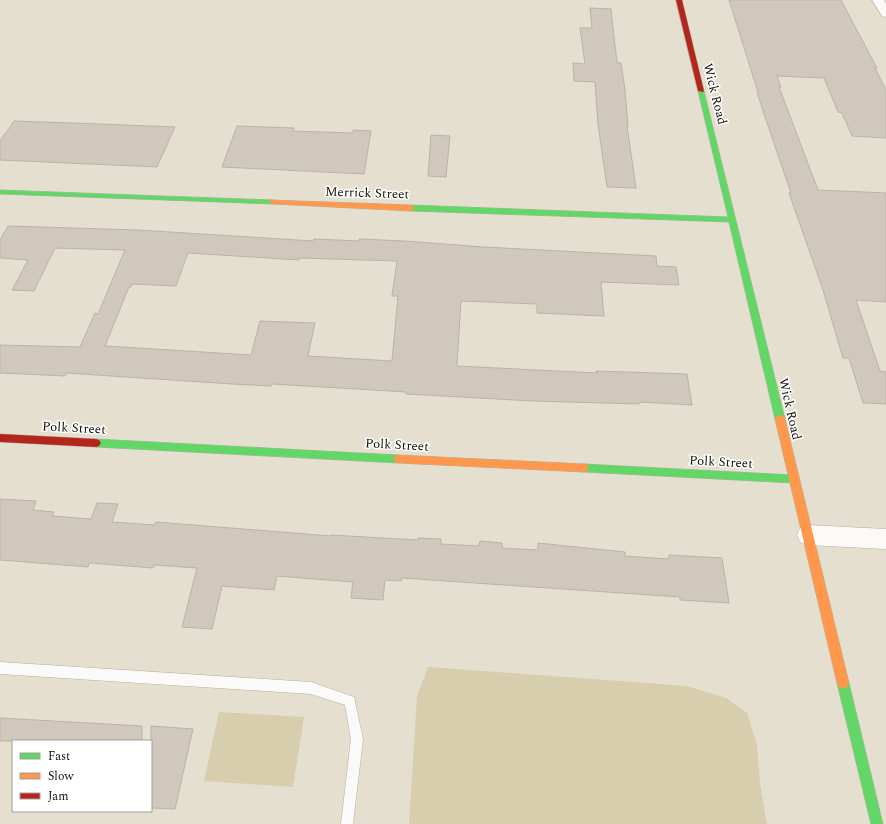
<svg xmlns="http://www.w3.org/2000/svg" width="886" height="824" font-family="Spectral,serif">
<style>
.green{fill:#d7ceae}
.building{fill:#d0c8bc;stroke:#bbb3a8;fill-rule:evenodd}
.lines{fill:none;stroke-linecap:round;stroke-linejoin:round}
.lane-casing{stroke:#b5b1a3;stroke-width:1}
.street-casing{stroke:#b5b1a3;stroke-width:1}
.fast-casing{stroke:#b5b1a3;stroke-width:1}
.slow-casing{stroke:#b5b1a3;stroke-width:1}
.jam-casing{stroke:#b5b1a3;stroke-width:1}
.lane{fill:#fbfaf8;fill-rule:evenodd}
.street{fill:#fbfaf8;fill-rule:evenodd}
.fast{fill:#63d668;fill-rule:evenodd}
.slow{fill:#ff974d;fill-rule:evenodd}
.jam{fill:#b3261e;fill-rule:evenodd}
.labels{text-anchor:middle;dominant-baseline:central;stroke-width:3;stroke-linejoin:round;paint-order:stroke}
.street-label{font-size:13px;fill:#110e04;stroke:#fff}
</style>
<rect width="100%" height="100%" fill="#e4dfce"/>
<path class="green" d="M428,667L687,686L726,698L747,713L757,745L760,783L767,824H409L417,696Z
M219,712L304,717L293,787L204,781Z"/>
<path class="building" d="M729,0H841L877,68H875L886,90V138L852,136L842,113L838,112L824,78L777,76L781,87H779L818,190L886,193V302L856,300L880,371L886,372V404L863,403L849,358H843L823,290L789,193H791L764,114L757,92H758Z
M590,8L611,9L617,63H621L625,90L628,126H627L636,188L607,187L598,124L595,82L574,81L573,63L585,64L580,28H592Z
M14,121L99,124L175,127L157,167L0,160V141Z
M237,126L294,128L293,131L353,133V130L371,131L364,174L222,167Z
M431,135L450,136L446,177L428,176Z
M8,226L138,230L313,241L314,239L359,241V239L405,241L484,247L656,256L657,266L676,267L679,285L601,282L604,316L537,313V304L461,301L457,366L597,373L596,371L687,374L692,405L639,402V404L533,401L406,394V392L272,384L271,386L232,384L66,373L65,376L0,373V345L80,347L95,313L98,314L125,250L55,248L34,291L12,290L28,260L0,258V240ZM188,253L299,260V258L397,261L392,296H398L392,361L308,356L315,323L260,321L251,355L105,346L129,287H131L132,284L176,286Z
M0,499L36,501L33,510L54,512L52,516L91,519L97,503L118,504L112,522L155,525L156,522L331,536V535L418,540V538L441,539V544L479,546L480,541L502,543V548L538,550V543L625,552V556L669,559V555L722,558L729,603L680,600V597L402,578L401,581L385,580L383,600L351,598L353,582L277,576L274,590L222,586L212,629L182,627L197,568L154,565L153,568L89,563L88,567L0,560Z
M0,718L142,726V741H0Z
M151,726L193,729L175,809L151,808Z"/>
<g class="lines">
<g class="lane-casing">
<path id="lane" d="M0,662L311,682L354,697L363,739L353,824H341L351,739L345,705L311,694L0,674Z"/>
</g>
<g class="street-casing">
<path id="street" d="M872,0H884L886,4V17L882,16Z
M807,525L886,529V549L807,545L800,542L797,535L800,528Z"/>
</g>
<g class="fast-casing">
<path id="fast" d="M701,89L704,91L785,419L783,422L780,423L777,422L775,419L729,222L411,211L407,208L411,205L728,217L698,91Z
M0,190L273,200L277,202L273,204L0,194Z
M96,439L398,455L401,456L403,459L401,462L398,463L96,447L93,446L91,443L93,440Z
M584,464L793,475L796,476L798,479L796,482L793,483L584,472L581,471L579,468L581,465Z
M843,677L847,679L849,683L883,824H871L837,683L839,679Z"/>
</g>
<g class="slow-casing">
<path id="slow" d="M270,200L411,205L415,208L411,211L273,204L269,202Z
M780,415L783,416L785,419L849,683L847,687L843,689L839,687L837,683L775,419L777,416Z
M398,455L584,464L587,465L589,468L587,471L584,472L398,463L395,462L393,459L395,456Z"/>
</g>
<g class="jam-casing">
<path id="jam" d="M676,0H682L704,91L703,92L698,91Z
M0,434L96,439L99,440L101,443L99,446L96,447L0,442Z"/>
</g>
<use href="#lane" class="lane"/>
<use href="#street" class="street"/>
<use href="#fast" class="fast"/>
<use href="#slow" class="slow"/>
<use href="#jam" class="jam"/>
</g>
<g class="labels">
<g class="street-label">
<text transform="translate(715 94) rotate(76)">Wick Road</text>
<text transform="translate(367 193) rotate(2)">Merrick Street</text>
<text transform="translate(790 409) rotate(77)">Wick Road</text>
<text transform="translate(74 428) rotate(3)">Polk Street</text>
<text transform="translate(397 445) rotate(3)">Polk Street</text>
<text transform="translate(721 462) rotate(3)">Polk Street</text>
</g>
</g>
<rect x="12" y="740" width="140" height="72" fill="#ffffff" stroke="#a09f9b"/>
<rect x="20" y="753" width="20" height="6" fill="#63d668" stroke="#a09f9b"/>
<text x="48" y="760" font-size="12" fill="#110e04">Fast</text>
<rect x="20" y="773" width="20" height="6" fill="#ff974d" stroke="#a09f9b"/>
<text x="48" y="780" font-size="12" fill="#110e04">Slow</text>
<rect x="20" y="793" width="20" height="6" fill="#b3261e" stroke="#a09f9b"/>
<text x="48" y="800" font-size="12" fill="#110e04">Jam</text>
</svg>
